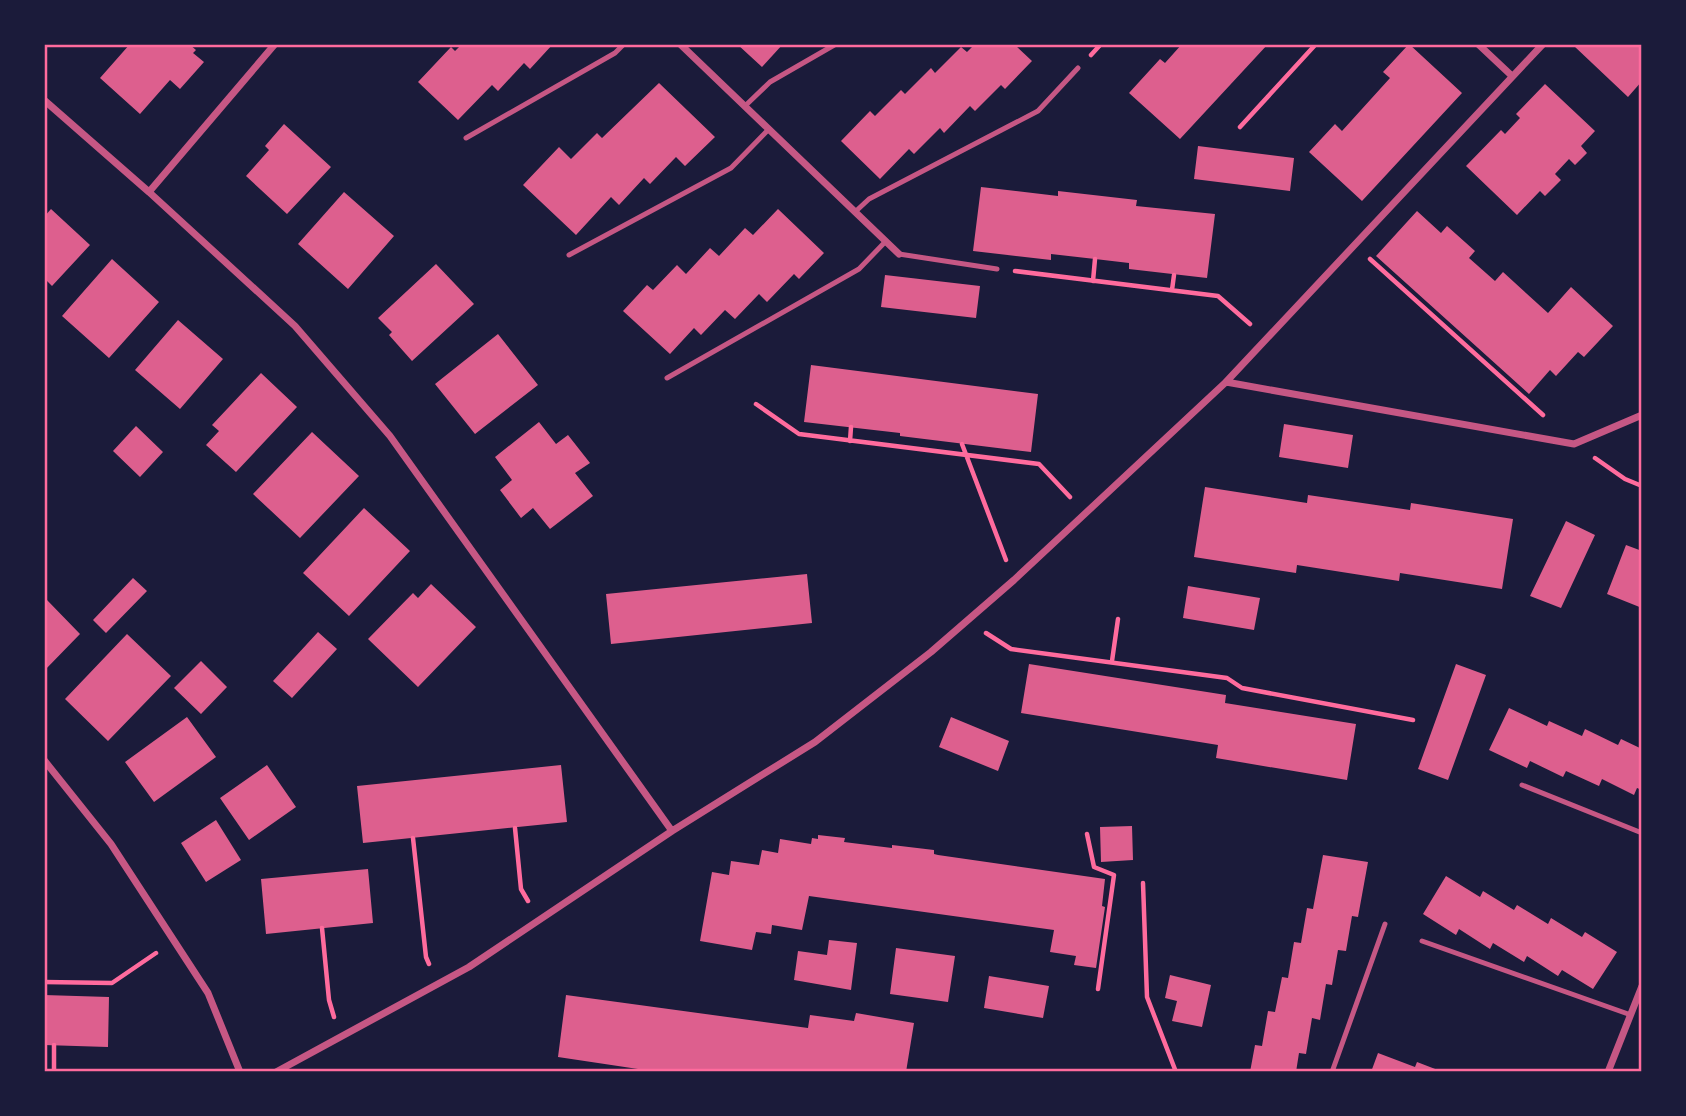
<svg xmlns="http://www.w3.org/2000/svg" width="1686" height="1116" font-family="Commissioner,sans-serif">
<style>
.building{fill:#dd5f8e}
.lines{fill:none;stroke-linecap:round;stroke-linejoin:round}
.path{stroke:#ff6b9d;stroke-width:4.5}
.service{stroke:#c65784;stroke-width:5}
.minor{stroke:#c65784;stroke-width:7}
.neatline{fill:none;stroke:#ff6b9d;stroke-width:2.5}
</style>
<rect width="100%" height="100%" fill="#1b1b3a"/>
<path class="building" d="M130,44H189L196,50L193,53L204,62L180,89L170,80L140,114L100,78Z
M462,44H553L530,69L524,63L498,91L492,85L458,120L418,82L451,47L455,51Z
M737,44H783L762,67Z
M975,44H1014L1032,61L1005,89L1001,85L975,111L970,106L944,133L940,128L914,154L909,149L880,179L841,141L870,111L875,116L901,90L905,94L931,68L935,73L961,47L967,52Z
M1182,44H1268L1180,139L1129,93L1160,59L1165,63Z
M1409,44L1462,93L1362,201L1309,152L1335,124L1342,131L1390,78L1383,72Z
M1576,44H1642V81L1628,97L1574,46Z
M659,83L715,137L685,166L676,157L650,184L644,178L619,205L611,197L576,235L523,185L559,147L571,159L597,133L602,138Z
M1545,84L1595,131L1581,146L1587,153L1575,165L1569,159L1555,174L1561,180L1545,196L1540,191L1517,215L1466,166L1501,130L1505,134L1520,118L1516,114Z
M284,124L331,167L287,214L246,176L269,150L265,146Z
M1198,146L1294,158L1290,191L1194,179Z
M981,187L1058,196V191L1137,200L1136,206L1215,214L1207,278L1129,269V263L1095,259L1051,254V260L973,251Z
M344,192L394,236L348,289L298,244Z
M51,209L90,245L52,286L44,278V217Z
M778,209L824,253L799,279L794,274L767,302L759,294L735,319L725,310L701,335L694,328L670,354L623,311L647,285L653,290L677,265L686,274L710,248L719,256L745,228L753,235Z
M1417,211L1441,233L1447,226L1475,251L1469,258L1495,281L1503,272L1548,313L1571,287L1613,326L1584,357L1578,352L1556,376L1550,370L1529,394L1376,256Z
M112,259L159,302L109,358L62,316Z
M436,264L474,304L412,361L389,335L392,332L378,318Z
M885,275L980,286L976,318L881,307Z
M178,320L223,359L180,409L135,370Z
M498,334L538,385L475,434L435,384Z
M811,365L1038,394L1031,452L900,436V433L804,422Z
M261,373L297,407L236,472L206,445L219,431L212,425Z
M539,422L556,444L568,435L590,463L575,473L593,496L550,529L533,508L521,518L500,490L512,480L495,457Z
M1284,424L1353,435L1348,468L1279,457Z
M136,426L163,452L140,477L113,451Z
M312,432L359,476L300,538L253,494Z
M1205,487L1307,503L1308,495L1410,510L1411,503L1513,519L1502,589L1400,573L1399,581L1297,565L1296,573L1194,557Z
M364,508L410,551L349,616L303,573Z
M1566,521L1595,535L1561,608L1530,596Z
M1626,545L1642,551V608L1607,594Z
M807,574L812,623L611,644L606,594Z
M133,578L147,591L106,633L93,620Z
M431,584L476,627L418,687L368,639L413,593L418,598Z
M1188,586L1260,598L1254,630L1183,618Z
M47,600L80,634L44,671V603Z
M318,632L337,649L292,698L273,681Z
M127,634L171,676L108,741L65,699Z
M201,661L227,687L201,714L174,688Z
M1029,664L1226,695L1225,703L1356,724L1347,780L1216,758L1218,745L1021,713Z
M1456,664L1486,675L1448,780L1418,769Z
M1509,708L1547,726L1549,721L1582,736L1585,729L1618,745L1621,739L1642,749V790L1637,788L1634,795L1602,779L1599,786L1566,771L1563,777L1530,761L1527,768L1489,750Z
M187,717L216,757L154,802L125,762Z
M951,717L1009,741L998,771L939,747Z
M267,765L296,807L249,840L220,798Z
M561,765L567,822L363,843L357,786Z
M216,820L241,860L206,882L181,843Z
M1132,826L1133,860L1101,862L1100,827Z
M818,835L845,838L844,842L892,848V845L934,850V854L938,855L1105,879L1102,906L1105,907L1096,968L1074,965L1076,956L1050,952L1054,930L809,896L802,930L772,925L771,934L756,932L752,950L700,941L712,872L729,875L731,861L759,865L762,850L778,853L780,839L811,844L812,838L818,839Z
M1323,855L1368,862L1358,917L1352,916L1346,951L1338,950L1332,985L1326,984L1320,1020L1312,1018L1306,1054L1299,1053L1296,1072H1250L1255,1045L1262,1046L1268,1011L1275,1012L1282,977L1288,978L1294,942L1301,943L1307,908L1313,909Z
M368,869L373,923L266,934L261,879Z
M1446,876L1480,897L1483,891L1514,910L1517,905L1548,924L1551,918L1582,937L1585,932L1617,952L1593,989L1562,970L1558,976L1527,956L1524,962L1493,943L1490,949L1459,929L1456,935L1423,914Z
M829,940L857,943L851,990L794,980L798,951L827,955Z
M896,948L955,956L948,1002L890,994Z
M1170,975L1211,985L1202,1027L1172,1021L1177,1001L1165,998Z
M989,976L1049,986L1043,1018L984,1008Z
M44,995L109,997L108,1047L44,1045Z
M566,995L808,1028L810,1015L854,1021L856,1013L914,1023L906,1072H658L558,1057Z
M1378,1053L1415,1067L1417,1062L1443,1072H1371Z"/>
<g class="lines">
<path class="path" d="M1091,55L1101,44
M1240,127L1316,44
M1370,259L1543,415
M1015,271L1218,296L1250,324
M1093,281L1095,259
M1172,290L1174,275
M756,404L799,434L1039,464L1070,497
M850,441L851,427
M962,444L1006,560
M1595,458L1625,479L1642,486
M986,633L1011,649L1227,678L1242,688L1413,720
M1112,661L1118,619
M515,828L521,889L528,901
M1087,834L1094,867L1114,875L1098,989
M413,838L426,957L429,964
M1143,883L1147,997L1176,1072
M322,928L329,1000L334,1017
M44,982L112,983L156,953
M54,1072V1045"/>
<path class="service" d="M745,106L770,82L836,44
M466,138L615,53L624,44
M855,212L869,199L1038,111L1078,68
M899,254L997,269
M569,255L731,168L769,129
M667,378L859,269L886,241
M1522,785L1642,833
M1422,941L1631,1015
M1332,1072L1385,924"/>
<path class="minor" d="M680,44L899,254
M1478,44L1512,76
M44,100L149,192L295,326L390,436L672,831
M149,192L275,44
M1226,382L1574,444L1642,415
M44,760L111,844L208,993L240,1072
M276,1072L469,967L672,831L815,742L931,652L1014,580L1226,382L1543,44
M1608,1072L1642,986"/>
</g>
<rect width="1686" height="1116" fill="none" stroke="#1b1b3a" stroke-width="91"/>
<rect x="46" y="46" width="1594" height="1024" class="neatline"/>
</svg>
